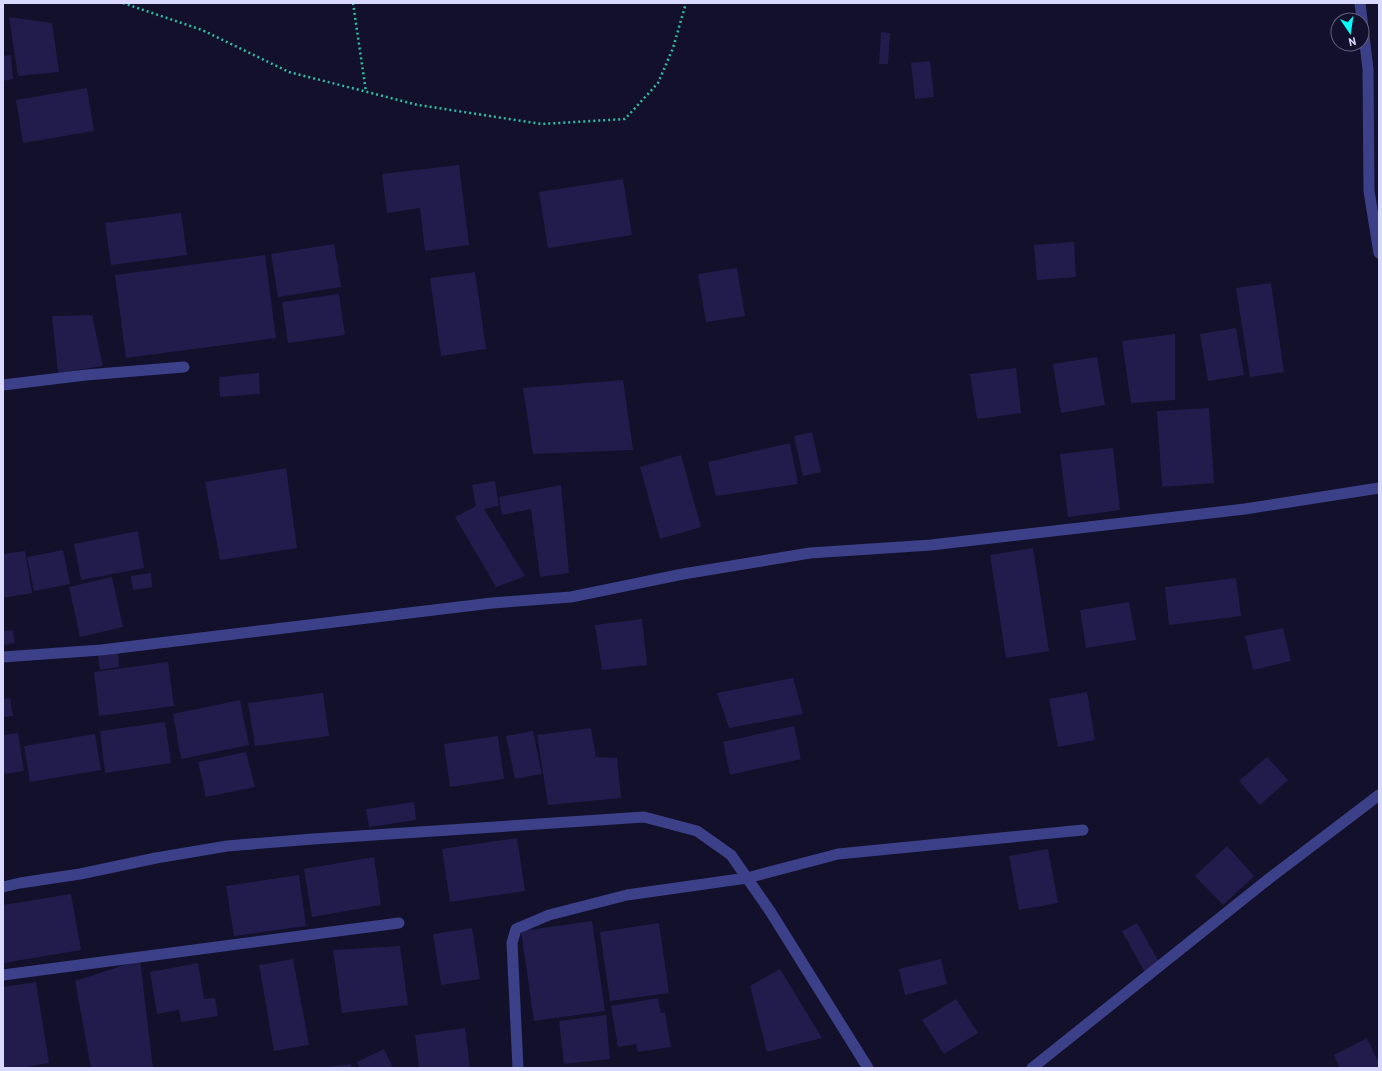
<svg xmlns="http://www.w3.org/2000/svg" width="1382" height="1071" font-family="Barlow,sans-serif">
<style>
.building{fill:#211c4b}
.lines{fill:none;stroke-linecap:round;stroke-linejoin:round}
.path{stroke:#2fbda6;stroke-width:2.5;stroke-dasharray:2 3;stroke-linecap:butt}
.minor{stroke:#3b4089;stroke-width:11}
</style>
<rect width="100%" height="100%" fill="#12102a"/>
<path class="building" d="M9,17L52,23L59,72L18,76Z
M881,32L890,33L888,64H879Z
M11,55L13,79L3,81V56Z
M930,61L934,97L915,99L911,63Z
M87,88L94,131L23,143L16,100Z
M459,165L469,245L425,251L420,208L387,213L382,174Z
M623,179L632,235L548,248L539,192Z
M181,213L187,255L111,265L105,223Z
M1074,242L1076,277L1037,280L1034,245Z
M334,244L341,287L278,297L271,254Z
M265,255L276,338L126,358L115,275Z
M737,268L745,316L706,322L698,274Z
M475,272L486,349L441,356L430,278Z
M1271,283L1284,372L1250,377L1236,288Z
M339,294L345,335L288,343L282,302Z
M92,315L103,366L58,373L52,316Z
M1236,328L1244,375L1208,381L1200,334Z
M1175,334V400L1131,403L1122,341Z
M1097,357L1105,405L1061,413L1053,364Z
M1016,368L1021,413L977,419L970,374Z
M259,373L260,394L220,397L219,377Z
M623,380L633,450L533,454L523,388Z
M1209,408L1214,483L1162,487L1157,411Z
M812,432L821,472L803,476L794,436Z
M790,443L798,484L716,496L708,462Z
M1113,448L1120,510L1068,517L1060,454Z
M681,455L701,527L660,539L640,467Z
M286,468L297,548L220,560L205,482Z
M495,481L499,506L484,509L525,576L496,587L455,517L476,506L472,485Z
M561,485L569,573L540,577L531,509L502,515L499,497Z
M138,531L144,568L81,580L74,544Z
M1033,548L1049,651L1006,658L990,555Z
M63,550L70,584L34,591L27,557Z
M25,551L32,593L3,598V554Z
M151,573L152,587L133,590L131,576Z
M112,577L123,627L80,637L69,587Z
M1236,578L1241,616L1169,625L1165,587Z
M1129,602L1136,640L1086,648L1080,610Z
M642,619L647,665L602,670L595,625Z
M1283,628L1291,661L1253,670L1245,636Z
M13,630L15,643L3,645V631Z
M118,653L119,667L100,670L98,656Z
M168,662L174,706L99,716L94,672Z
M793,678L803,714L729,728L717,693Z
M1087,692L1095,740L1058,747L1049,699Z
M323,693L329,736L255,746L248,703Z
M10,698L13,716L3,717V699Z
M240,700L249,745L181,759L173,714Z
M165,722L171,763L105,773L100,731Z
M794,726L801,759L730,775L723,742Z
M591,728L596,757L617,758L621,798L548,805L537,735Z
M533,731L542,774L515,779L506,736Z
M18,733L24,771L3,774V735Z
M95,734L101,770L30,782L24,746Z
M498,736L504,779L450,787L444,744Z
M246,752L255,787L206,797L198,762Z
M1267,757L1288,780L1260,805L1239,781Z
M414,802L416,820L369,827L366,809Z
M517,838L525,891L450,902L442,849Z
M1227,846L1254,876L1223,905L1195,876Z
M1048,849L1058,903L1019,910L1009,856Z
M374,857L381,905L312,917L304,869Z
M299,875L306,926L234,936L226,886Z
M71,894L81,950L3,963V905Z
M592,921L605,1011L534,1021L521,931Z
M659,923L669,993L610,1001L600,932Z
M1137,923L1159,962L1144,971L1122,931Z
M472,928L480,979L441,985L433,934Z
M400,946L408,1005L342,1013L333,950Z
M293,959L309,1045L274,1051L259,965Z
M941,959L947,984L905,995L899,969Z
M140,960L153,1068H91L75,981Z
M198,963L204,999L215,998L218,1016L181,1022L179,1010L157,1014L150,972Z
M780,969L822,1038L767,1052L750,986Z
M36,982L49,1063L20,1068H3V987Z
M658,998L661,1013L665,1012L671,1047L638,1052L636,1044L618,1047L611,1006Z
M956,999L978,1033L944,1054L922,1020Z
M606,1015L610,1059L564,1064L559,1021Z
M465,1028L470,1068H419L415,1035Z
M1367,1038L1379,1063V1068H1340L1334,1055Z
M384,1049L393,1068H360L357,1062Z
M351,1064L352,1068H328V1067Z"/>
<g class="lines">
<path class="path" d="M123,3L202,30L289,72L418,105L542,124L625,119L658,83L673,48L686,3
M353,3L366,92"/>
<path class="minor" d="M1360,3L1368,69L1369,191L1379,253
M3,385L86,375L184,367
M3,657L101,650L492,603L571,597L683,574L810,553L931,545L1245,509L1379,488
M3,887L20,883L80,874L156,858L227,846L313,839L644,817L697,831L731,855L770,911L868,1068
M3,975L399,923
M518,1068L512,943L516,929L549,915L627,895L747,878L838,854L1083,830
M1032,1068L1266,881L1379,795"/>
</g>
<rect width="1382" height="1071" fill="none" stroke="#d9d9ff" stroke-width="8"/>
<g transform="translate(1350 32) rotate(167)"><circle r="19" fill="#12102a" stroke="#62607f"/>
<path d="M0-3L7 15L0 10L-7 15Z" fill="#05fffe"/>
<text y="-6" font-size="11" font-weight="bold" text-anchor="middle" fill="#d9d9ff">N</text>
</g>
</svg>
